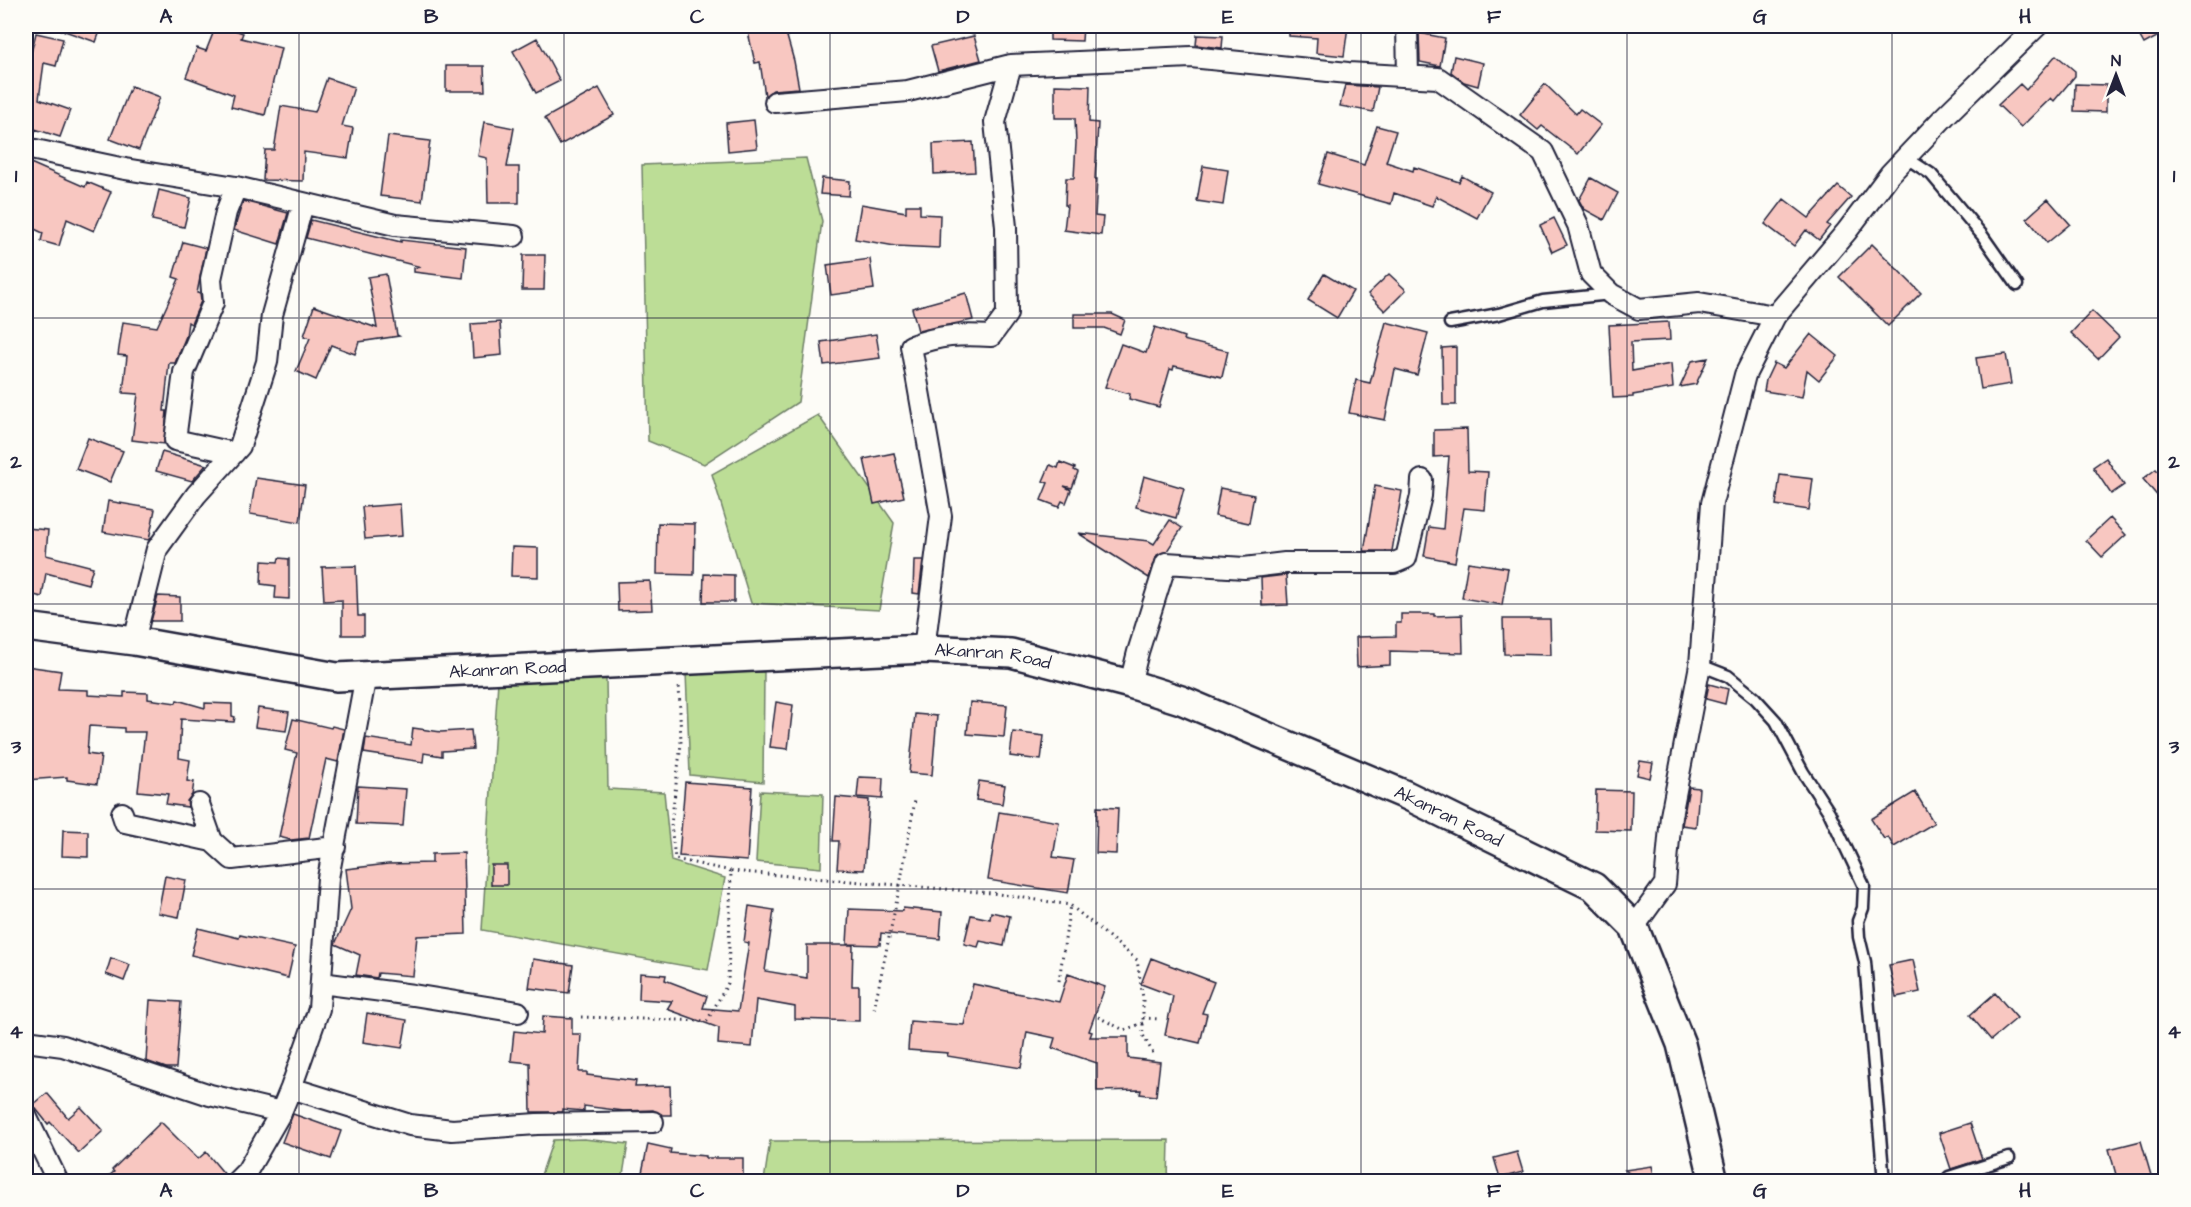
<svg xmlns="http://www.w3.org/2000/svg" width="2191" height="1207" font-family="'Architects Daughter',sans-serif">
<style>
.green{fill:#bcdd96;stroke:#6f8068;stroke-width:1.5}
.building{fill:#f8c7c1;stroke:#22223b;stroke-width:1.5}
.lines{fill:none;stroke-linecap:round;stroke-linejoin:round}
.lane-casing{stroke:#22223b;stroke-width:15}
.street-casing{stroke:#22223b;stroke-width:24}
.secondary-casing{stroke:#22223b;stroke-width:32}
.path{stroke:#22223b;stroke-width:3;stroke-dasharray:1.5 4.5;stroke-linecap:butt}
.lane{stroke:#fdfcf7;stroke-width:10}
.street{stroke:#fdfcf7;stroke-width:20}
.secondary{stroke:#fdfcf7;stroke-width:27}
.grid{fill:none;stroke:#22223b;stroke-width:1.5;stroke-opacity:0.55}
.labels{text-anchor:middle;dominant-baseline:central;stroke-width:4.5;stroke-linejoin:round;paint-order:stroke}
.street-label{font-size:18px;fill:#22223b;stroke:#fdfcf7}
.neatline{fill:none;stroke:#22223b;stroke-width:2}
.grid-label{font-size:20px;text-anchor:middle;font-weight:bold;fill:#22223b}
</style>
<rect width="100%" height="100%" fill="#fdfcf7"/>
<filter id="ink" filterUnits="userSpaceOnUse"><feTurbulence type="fractalNoise" baseFrequency=".0167" numOctaves="2"/><feDisplacementMap in="SourceGraphic" scale="12" xChannelSelector="R" yChannelSelector="G"/><feConvolveMatrix kernelMatrix="1 2 1 2 8 2 1 2 1" color-interpolation-filters="sRGB"/></filter>
<g filter="url(#ink)">
<path class="green" d="M806,158L822,221L798,402L704,464L648,441L642,165Z
M818,415L894,523L879,610L751,603L712,474Z
M686,672H764L763,782L690,775Z
M606,679L608,789L664,792L671,861L725,878L708,970L482,930L498,681Z
M760,791L823,794L821,868L756,862Z
M584,1139L628,1144L622,1181H539L553,1140Z
M1169,1140L1168,1181H764L770,1141Z"/>
<path class="building" d="M56,26H102L96,42L56,28Z
M216,26H223L243,33L241,38L281,48L265,115L231,107L234,95L186,77L197,48L206,51Z
M776,26H784L794,61L799,88L773,90L765,96L760,62L755,63L748,32Z
M1050,26H1083L1082,41L1050,40Z
M1289,26H1348L1344,56L1316,53L1317,38L1289,36Z
M2134,26H2166V32L2144,44Z
M36,33L63,39L56,66L44,63L39,99L70,110L60,137L35,129V133H26V73Z
M1419,33L1445,38L1440,66L1420,62Z
M1197,35L1223,36L1222,48L1196,45Z
M974,36L981,60L938,71L931,46Z
M537,38L560,81L536,93L513,51Z
M2056,55L2075,71V76L2054,101L2051,98L2021,127L1998,105L2020,84L2026,90Z
M1454,56L1483,63L1478,86L1464,82L1451,72Z
M446,66H484L485,91H446Z
M327,78L354,87L342,126L353,128L348,158L304,152L303,181L263,180L265,150H274L281,106L315,112Z
M1545,84L1576,114L1580,109L1601,125L1578,154L1542,126L1538,130L1520,115Z
M2075,84L2106,85V112L2074,111Z
M1055,85L1090,86L1089,122L1098,123L1095,179H1097L1095,216L1103,217L1101,235L1064,230L1067,205H1065L1066,178H1074L1076,143L1075,118H1055Z
M1345,85L1378,87L1373,112L1340,106Z
M131,86L160,97L139,150L110,139Z
M599,88L614,115L560,145L545,118Z
M754,120L757,148L728,151L726,123Z
M484,122L514,128L507,167H519V203H488L487,158L478,156Z
M1377,126L1396,131L1386,162L1413,171L1414,167L1459,182L1462,176L1491,192L1477,218L1436,196L1432,206L1394,193L1391,204L1318,184L1328,154L1364,165Z
M388,136L430,141L422,201L380,196Z
M973,142L975,172L934,174L933,144Z
M26,161L85,187L87,182L111,192L94,231L67,219L59,246L41,241L43,233L26,225Z
M1203,166L1228,170L1223,205L1197,201Z
M822,178L850,181L849,196L820,194Z
M1591,178L1618,193L1604,220L1584,209L1579,200Z
M1838,186L1851,197L1827,224L1830,226L1819,240L1806,230L1794,246L1765,224L1784,199L1809,218Z
M159,190L191,198L184,227L152,220Z
M2048,199L2070,224L2047,243L2027,218Z
M243,201L288,213L279,244L234,230Z
M861,204L906,212V205H920V214L940,215L939,248L895,246L855,239Z
M1554,218L1567,245L1552,252L1540,225Z
M311,220L401,242V240L466,247L463,278L414,272V268L421,267L306,238Z
M183,242L206,248L197,293L200,294L201,301L191,324L188,322L186,336L175,363H169L164,411H167L164,444L132,440L138,394L123,393L127,356L118,355L123,322L157,327L179,279L173,277Z
M1872,244L1921,293L1888,326L1839,277Z
M523,255H545L544,290H522Z
M870,259L874,289L831,295L827,265Z
M386,274L397,335L399,336L359,342L355,354L331,345L316,380L296,371L310,338L304,336L314,306L377,328L368,277Z
M1324,274L1353,291L1337,318L1308,300Z
M1389,274L1406,290L1385,311L1368,294Z
M966,293L973,320L918,331L912,308Z
M2092,311L2119,337L2098,359L2071,333Z
M1074,314H1112L1125,320L1120,334L1104,328H1074Z
M500,322L502,355L473,358L471,324Z
M1386,322L1428,333L1417,375L1395,369L1385,420L1349,413L1356,380L1370,383Z
M1669,322L1670,340L1631,342L1632,371L1671,364L1673,388L1633,395V397L1613,398L1609,325Z
M1155,327L1184,337L1183,340L1228,351L1222,377L1174,366L1173,370L1170,369L1159,407L1129,399L1130,394L1105,387L1121,344L1146,353Z
M876,334L880,358L824,365L821,342Z
M1811,334L1838,356L1819,380L1807,370L1802,397L1764,391L1766,380L1774,363L1784,368Z
M1456,347V405H1443L1442,348Z
M2006,354L2011,384L1981,389L1976,358Z
M1708,358L1696,384L1680,387L1692,361Z
M1467,429L1468,471L1488,472L1485,510L1464,508L1455,562L1424,556L1429,527L1443,529L1449,456L1434,457V430Z
M88,438L123,451L110,482L76,469Z
M162,452L206,465L192,481L156,471Z
M894,453L904,497L874,504L864,459Z
M2106,458L2124,485L2111,494L2093,467Z
M1060,462L1075,468L1074,470L1078,472L1072,488L1064,486L1071,490L1066,503L1062,501L1059,507L1041,500L1048,483L1043,481L1050,465L1058,468Z
M2156,469L2166,481V506L2143,479Z
M1780,475L1813,479L1809,510L1776,505Z
M1144,476L1184,488L1176,518L1136,507Z
M256,478L305,485L300,522L250,514Z
M1375,486L1402,491L1392,551H1364Z
M1220,488L1254,495L1249,523L1215,516Z
M108,501L155,509L149,540L103,532Z
M400,504L402,536L365,539L362,507Z
M2110,518L2126,535L2102,557L2086,540Z
M1170,520L1182,528L1167,551L1157,555L1149,578L1078,533L1149,541L1154,544Z
M658,523L695,524L694,575L657,574Z
M26,528L48,530L46,555L93,567L88,584L46,573L42,597L26,593Z
M512,547L538,548V577L511,576Z
M279,558L289,559V599L275,598L276,586L261,584L262,561L278,562Z
M914,560H923L919,594L913,593Z
M1468,562L1508,568L1502,605L1462,598Z
M356,566L358,616H364V635H342V600L324,601L322,567Z
M704,574L734,575V602H703Z
M1286,575L1288,605L1262,606L1261,578Z
M650,581L652,610L618,611L617,582Z
M158,596L180,597V621H151Z
M1401,614H1434V616L1462,615L1463,653L1390,651V665L1357,667L1356,637L1396,636V623H1401Z
M1503,619H1550L1551,655L1504,654Z
M26,666L61,671L58,689L88,690V695L124,697V692L148,693V699L176,703L177,700L205,708V703L232,704V716L235,717L234,722L181,719L179,758L190,760L187,781L194,782L192,795L187,801L188,807L166,804L168,794L138,791L145,732H124V728L89,726L87,754L101,756L97,784L67,780V777L26,780Z
M1709,684L1728,689L1725,704L1706,699Z
M776,702L793,705L788,749L770,747Z
M970,702L1007,705L1004,737L967,734Z
M258,708L289,712L286,731L255,727Z
M915,714L937,716L932,775L909,773Z
M293,719L331,728L332,726L344,729L338,762L326,759L309,838L291,840L279,837L297,753L285,750Z
M413,728L441,732L471,730L473,749L442,751V756L424,753L423,762L364,753L366,738L411,745Z
M1013,732L1044,736L1041,760L1010,756Z
M1640,761L1653,763L1650,778L1637,775Z
M859,777L883,778L882,799L857,797Z
M979,781L1005,785L1002,804L976,800Z
M685,782L752,787L747,861L679,856Z
M358,786L406,789L403,826L356,824Z
M1689,787L1699,788L1696,827L1682,825Z
M1596,790L1632,791L1631,831L1595,830Z
M1915,792L1934,823L1894,847L1888,837L1884,839L1871,819Z
M836,797L869,800L864,870L837,869L839,841H833Z
M1097,807L1118,808L1116,854L1096,853Z
M999,812L1059,822L1053,857L1074,860L1068,893L988,880Z
M63,830L88,831V857L62,856Z
M464,853L466,934L417,936L413,976L378,973L377,978L356,975L360,955L335,944L351,909L346,869L388,864L432,863V854Z
M491,865H507V885H491Z
M165,876L186,880L179,917L158,913Z
M749,906L774,910L765,971L807,978V945H853L852,986H859V1021L795,1019V1007L756,1000L752,1047L718,1044L719,1028L667,1009L672,1001L639,999L640,973L666,975L665,980L707,996L703,1008L738,1011L749,943L744,942Z
M903,908L942,912L940,939L881,933L880,945L847,944L849,909L902,911Z
M991,912L1010,916L1004,946L980,941L978,947L964,944L971,915L990,919Z
M198,928L239,938L240,935L295,947L288,978L191,955Z
M111,958L130,965L124,981L106,974Z
M1151,958L1214,982L1202,1013L1207,1014L1200,1043L1165,1035L1173,996L1141,984Z
M533,959L573,965L569,993L529,988Z
M1913,960L1920,992L1896,997L1889,965Z
M1068,974L1105,987L1089,1031L1092,1032L1090,1037H1128V1058L1160,1062L1156,1096L1140,1094L1141,1090L1097,1091V1063L1052,1048L1055,1038L1027,1032L1021,1068L947,1056L948,1053L908,1050L910,1021L964,1025L973,984L1059,1002Z
M1995,993L2017,1018L1991,1040L1970,1015Z
M150,1000L181,1002L176,1068H166L146,1061Z
M367,1013L407,1020L402,1048L363,1042Z
M543,1016L572,1018V1034H581L579,1072H587V1075L636,1081L635,1087L670,1086L671,1115H663L653,1110L624,1111L584,1106V1111L562,1109V1112H531L530,1063L511,1061L514,1031L542,1034Z
M47,1093L68,1118L81,1107L103,1131L79,1153L50,1122L48,1124L33,1105Z
M293,1114L341,1131L331,1159L282,1142Z
M161,1122L198,1159L206,1152L226,1176L224,1182H100L114,1172L112,1170Z
M1970,1123L1982,1159L1951,1169L1939,1133Z
M2141,1141L2153,1182H2118L2109,1149Z
M648,1144L671,1149L670,1153L706,1156V1158H743V1182H640Z
M1517,1152L1523,1172L1500,1178L1494,1158Z
M1652,1166L1655,1180L1643,1182H1640L1625,1170Z"/>
<g class="lines">
<g class="lane-casing">
<path id="lane" d="M1905,157L1931,174L1982,235L2017,285
M1450,323L1499,314L1543,301L1611,294
M1700,665L1728,676L1755,698L1776,721L1803,772L1829,812L1864,886L1863,908L1858,921L1859,937L1865,962L1884,1182
M1944,1182L1949,1177L2009,1158"/>
</g>
<g class="street-casing">
<path id="street" d="M1407,26L1408,76
M775,102L908,91L1011,65
M26,148L125,169L236,187L395,225L514,236
M234,453L175,440L184,372L213,303L211,279L226,212L236,187
M134,641L157,549L196,495L240,446L267,362L272,315L303,204
M924,649L941,516L911,346C940,335 960,334 991,336L1007,314L1006,227L995,122L1011,65L1191,57L1348,73L1438,78L1543,152L1578,225L1591,274L1611,294L1639,309L1699,303L1775,316
M1130,684L1138,652L1166,563L1244,568L1285,563H1394L1406,558L1421,496L1422,480
M199,804L212,841L232,859L335,847
M122,813L125,822L212,841
M1634,927L1665,884L1671,816L1700,665L1712,503L1745,375L1775,316L1847,231L1890,174L1946,115L2037,26
M321,983L413,995L518,1012
M26,1041L63,1046L210,1095L281,1112
M291,1088L410,1125L452,1130L537,1124L653,1122
M26,1116L58,1182
M236,1182L247,1171L281,1112L291,1088L319,1009L328,878L366,675"/>
</g>
<g class="secondary-casing">
<g id="secondary">
<path id="s1" d="M26,627L134,641L337,677L924,649L1011,653L1130,684L1181,700L1406,795L1594,887L1634,927L1681,1044L1714,1182"/>
</g>
</g>
<path class="path" d="M731,871L992,893L1070,905L1137,960L1143,998V1035L1154,1055
M1059,981L1070,905
M874,1009L900,885L915,800
M581,1017L707,1021L728,983L731,871L675,859L671,824L681,744L679,683
M1098,1017L1124,1030L1143,1023
M1143,1018L1161,1019"/>
<use href="#lane" class="lane"/>
<use href="#street" class="street"/>
<use href="#secondary" class="secondary"/>
</g>
</g>
<path class="grid" d="M299,26V1182M564,26V1182M830,26V1182M1096,26V1182M1361,26V1182M1627,26V1182M1892,26V1182M26,318H2166M26,604H2166M26,889H2166"/>
<g class="labels">
<g class="street-label">
<text stroke="none"><textPath href="#s1" startOffset="972">Akanran Road</textPath></text>
<text stroke="none"><textPath href="#s1" startOffset="486">Akanran Road</textPath></text>
<text stroke="none"><textPath href="#s1" startOffset="1458">Akanran Road</textPath></text>
</g>
</g>
<rect width="2191" height="1207" fill="none" stroke="#fdfcf7" stroke-width="66"/>
<g transform="translate(2116 75)" stroke="#fdfcf7" stroke-width="4.5" paint-order="stroke">
<path d="M0-4.5L10 22L0 15L-10 22Z" fill="#22223b"/>
<text y="-9" font-size="16" font-weight="bold" text-anchor="middle" fill="#22223b">N</text>
</g>
<rect x="33" y="33" width="2125" height="1141" class="neatline"/>
<g class="grid-label">
<text x="166" y="23">A</text>
<text x="431" y="23">B</text>
<text x="697" y="23">C</text>
<text x="963" y="23">D</text>
<text x="1228" y="23">E</text>
<text x="1494" y="23">F</text>
<text x="1760" y="23">G</text>
<text x="2025" y="23">H</text>
<text x="16" y="182">1</text>
<text x="2174" y="182">1</text>
<text x="16" y="468">2</text>
<text x="2174" y="468">2</text>
<text x="16" y="753">3</text>
<text x="2174" y="753">3</text>
<text x="16" y="1038">4</text>
<text x="2174" y="1038">4</text>
<text x="166" y="1197">A</text>
<text x="431" y="1197">B</text>
<text x="697" y="1197">C</text>
<text x="963" y="1197">D</text>
<text x="1228" y="1197">E</text>
<text x="1494" y="1197">F</text>
<text x="1760" y="1197">G</text>
<text x="2025" y="1197">H</text>
</g>
</svg>
